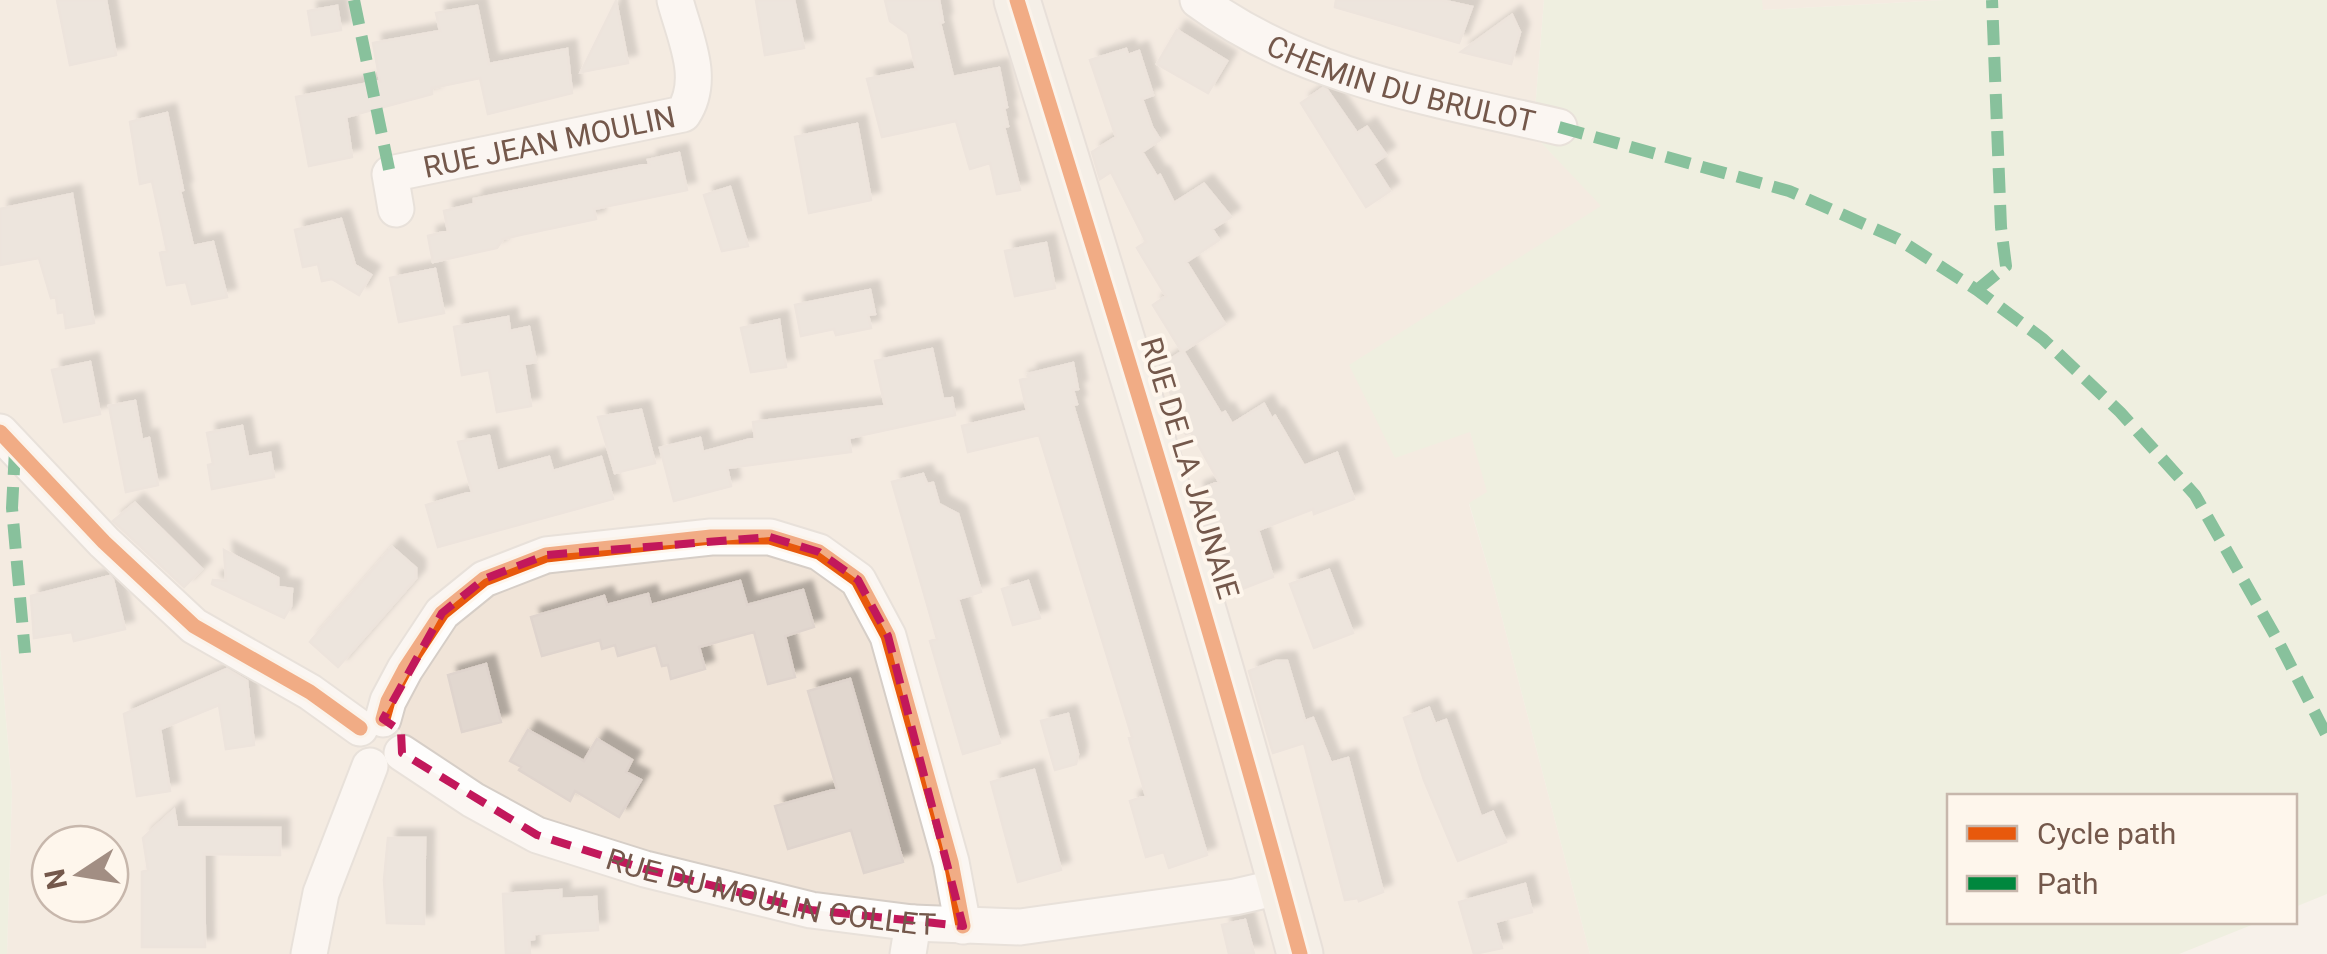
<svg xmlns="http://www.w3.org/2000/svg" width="2327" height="954" font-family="Roboto,sans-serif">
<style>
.residential{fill:#f0e4d8;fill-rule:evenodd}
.green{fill:#e4edd5}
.building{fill:#e1d7cf;stroke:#dfd4cd;stroke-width:2.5;filter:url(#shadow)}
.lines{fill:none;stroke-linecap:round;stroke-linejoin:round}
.minor-casing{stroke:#d6cec7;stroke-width:39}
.major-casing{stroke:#d5ccc6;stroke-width:49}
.minor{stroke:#fefdfc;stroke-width:35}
.major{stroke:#f2ede5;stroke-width:45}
.quiet{stroke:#00873e;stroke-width:12;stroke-dasharray:25 12;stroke-linecap:butt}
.cycleway-casing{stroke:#fef6ec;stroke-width:21}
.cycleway{stroke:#e8590c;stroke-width:15}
.marked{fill:none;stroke:#c2185b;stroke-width:8;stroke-dasharray:20 12;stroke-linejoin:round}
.labels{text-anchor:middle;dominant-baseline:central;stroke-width:8;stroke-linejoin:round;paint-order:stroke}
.street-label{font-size:30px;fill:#74584b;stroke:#fef6ec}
</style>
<defs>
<filter id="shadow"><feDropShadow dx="9" dy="-9" stdDeviation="2.5" flood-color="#0004"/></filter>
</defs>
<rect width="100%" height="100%" fill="#f7f1ea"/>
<path class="residential" d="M0,0H1544L1533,134L1602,205L1470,431L1488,492L1469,504L1495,591L1590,954H7L12,791L0,648ZM50,844H110V904H50Z
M1762,0H1945L1762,10Z"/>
<path class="green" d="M1544,0H1762L1763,10L1945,0H2327V894L2295,907L2294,796H1950V922H2259L2179,954H1590L1495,591L1469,503L1487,492L1470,432L1395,458L1349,365L1601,206L1533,134Z
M0,648L12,791L7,954H0Z"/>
<path class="building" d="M57,0H106L116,55L70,65Z
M756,0H794L804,48L765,55Z
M885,0H939L943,22L940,23L953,77L999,68L1007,107L1004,108L1008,126L1004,127L1020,190L997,194L990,163L970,169L956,121L882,137L867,79L916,69L908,34L890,21Z
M1336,0H1441L1472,7L1459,43L1335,7Z
M616,1L628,63L581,72Z
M337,6L341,30L312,35L308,11Z
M477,6L489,64L567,49L572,93L488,114L480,78L432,88V94L346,117L352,157L309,166L296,97L380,81L373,43L440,31L436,13Z
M1512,15L1520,32L1511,64L1461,52Z
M1177,30L1227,61L1208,93L1157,64Z
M1126,49L1128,55L1139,51L1153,95L1142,99L1152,127L1160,140L1142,152L1157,177L1160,175L1174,203L1204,184L1231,217L1212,229L1219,240L1186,262L1225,324L1182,352L1153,305L1166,296L1137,248L1146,242L1111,172L1100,179L1092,152L1116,137L1090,60Z
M1323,88L1327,90L1357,133L1367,127L1386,155L1373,164L1390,191L1366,207L1301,103Z
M167,113L183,190L180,191L193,246L213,242L227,297L192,304L186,282L167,285L160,253L167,251L152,181L140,184L130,122Z
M857,124L871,200L809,213L795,137Z
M679,153L687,190L594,209L596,219L520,235L503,239L497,248L433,262L428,236L448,231L444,211L474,204V199L649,164L648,160Z
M730,187L748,246L722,251L704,195Z
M72,194L94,323L66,328L64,312L58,313L56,297L51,298L39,258L0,265V209Z
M341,219L355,265L371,275L359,295L332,279L322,281L318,264L303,267L295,230Z
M1046,243L1055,288L1015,296L1005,251Z
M435,269L444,313L399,322L390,278Z
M870,290L875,314L868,315L871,328L836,335L834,329L801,336L795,305Z
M508,317L510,331L529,327L536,362L524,364L531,406L497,412L489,370L462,375L454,327Z
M779,320L786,367L751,372L741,328Z
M932,349L943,399L952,398L955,415L849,438L851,452L727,468L731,486L674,501L660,448L700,438L703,452L755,438L753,422L885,406L875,361Z
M1183,351L1221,414L1225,412L1232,424L1264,404L1272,419L1275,416L1304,466L1337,453L1354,499L1314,514L1313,509L1258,530L1273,577L1226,595L1195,491L1219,482L1191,432L1186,434L1174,414L1178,412L1160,366Z
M90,362L100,414L64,422L52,370Z
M1073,363L1078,389L1073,390L1077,404L1073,405L1207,855L1169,868L1164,852L1146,857L1130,801L1146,796L1129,738L1132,737L1039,435L968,452L962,426L1027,411L1020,380L1029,378L1028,374Z
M135,401L142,440L149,438L158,485L126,492L109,406Z
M641,410L655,463L615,473L598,417Z
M242,426L248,457L270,453L274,477L212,489L208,465L213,464L207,433Z
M489,436L497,471L549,457L553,471L601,457L613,499L438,547L426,505L472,492L458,442Z
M923,474L927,484L933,483L939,504L958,514L981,592L958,599L1000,743L963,754L930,641L937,639L892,482Z
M135,503L202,569L184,587L113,521Z
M392,547L416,568V578L338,667L310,642Z
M224,550L278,578V587L292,589L291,606L284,618L212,584L213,580L226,581Z
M1329,570L1353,633L1314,648L1290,584Z
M110,576L113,580L125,629L74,641L72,632L34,638L31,596Z
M740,581L747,605L803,590L814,627L785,636L795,677L768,684L754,632L699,647L705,669L671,679L668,665L662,666L656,645L618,656L615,645L602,649L600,640L542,656L531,617L604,596L607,605L648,594L651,605Z
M1028,581L1040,618L1013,625L1002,589Z
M1276,661H1287L1305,721L1313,718L1331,763L1348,758L1383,892L1359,901L1358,898L1345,900L1304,743L1273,753L1249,671Z
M486,664L501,722L462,732L448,675Z
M227,669L247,681L254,745L226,749L219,705L160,729L170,791L137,796L124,714Z
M850,679L903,862L864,873L851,830L788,849L775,806L837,789L808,691Z
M1429,708L1435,724L1446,720L1481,817L1493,812L1506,842L1458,861L1424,780L1404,718Z
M1068,714L1078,754L1076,764L1055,770L1041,721Z
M528,730L584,761L597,739L632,760L626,772L641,780L619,817L575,791L570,801L519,770L521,767L510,761Z
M1034,770L1061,870L1018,882L991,782Z
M174,810L177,827L280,828V855L204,854L205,947H142V872L148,870L143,838Z
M388,838H425L424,924L387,923L384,880Z
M1525,884L1532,912L1495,922L1502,948L1474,954L1459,902Z
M561,890V899L596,897L598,930L534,934V939L529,940L530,954H506L503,894Z
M1245,920L1254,954H1229L1222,925Z"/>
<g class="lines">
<g class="minor-casing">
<g id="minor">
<path id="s1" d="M1198,0C1303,78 1434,98 1559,127"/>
<path id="s2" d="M396,209L390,174L683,114C706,79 685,38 675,0"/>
<path d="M0,432L104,542L194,626L310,692L360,728"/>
<path d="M383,719L388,701L405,669L442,613L484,579L546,555L711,537H770L819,552L858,580L888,636L951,862L963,926"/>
<path id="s3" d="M402,753L473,800L537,835L645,869L811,910L913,923L1020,927L1235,897L1283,886"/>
<path d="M309,954L321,893L370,766"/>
<path d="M908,954L913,923"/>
</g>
</g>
<g class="major-casing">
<path id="major" d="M1017,0C1115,317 1214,633 1300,954"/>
</g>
<use href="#minor" class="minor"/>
<use href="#major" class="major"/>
<path class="quiet" d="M354,0L390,174
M1559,127L1789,191L1898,239L1977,290L2043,339L2120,412L2195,495L2277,639L2327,736
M1977,290L2006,266L2001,227L1992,0
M15,450L12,508L25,653"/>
<g class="cycleway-casing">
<path id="cycleway" d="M1017,0C1115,317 1214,633 1300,954
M0,432L104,542L194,626L310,692L360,728
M383,719L388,701L405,669L442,613L484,579L546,555L711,537H770L819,552L858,580L888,636L951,862L963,926"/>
</g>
<use href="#cycleway" class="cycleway"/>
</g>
<path d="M0 0H2327V954H0ZM770,537L819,552L858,580L888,636L963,926L811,910L645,869L537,835L402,753L401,731L383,719L442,613L484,579L546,555Z" fill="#f7f1ea" fill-opacity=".55" fill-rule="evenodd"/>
<path class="marked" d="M770,537L819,552L858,580L888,636L963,926L811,910L645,869L537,835L402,753L401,731L383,719L442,613L484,579L546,555Z"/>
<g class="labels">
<g class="street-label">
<text stroke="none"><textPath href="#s1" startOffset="222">CHEMIN DU BRULOT</textPath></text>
<text stroke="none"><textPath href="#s2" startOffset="198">RUE JEAN MOULIN</textPath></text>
<text transform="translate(1190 468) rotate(73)">RUE DE LA JAUNAIE</text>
<text stroke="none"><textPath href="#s3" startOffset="400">RUE DU MOULIN COLLET</textPath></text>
</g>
</g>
<rect x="1947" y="794" width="350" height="130" fill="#fef6ec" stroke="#c7b7ac" stroke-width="2.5"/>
<rect x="1967" y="826" width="50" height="15" fill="#e8590c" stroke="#c7b7ac" stroke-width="2.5"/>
<text x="2037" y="844" font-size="30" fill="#74584b">Cycle path</text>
<rect x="1967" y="876" width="50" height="15" fill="#00873e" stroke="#c7b7ac" stroke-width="2.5"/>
<text x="2037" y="894" font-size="30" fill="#74584b">Path</text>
<g transform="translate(80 874) rotate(258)"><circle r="48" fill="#fef6ec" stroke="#c7b7ac" stroke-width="2.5"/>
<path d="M0-8L18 38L0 25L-18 38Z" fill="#a28e83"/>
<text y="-15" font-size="28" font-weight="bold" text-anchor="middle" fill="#74584b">N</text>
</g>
</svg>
